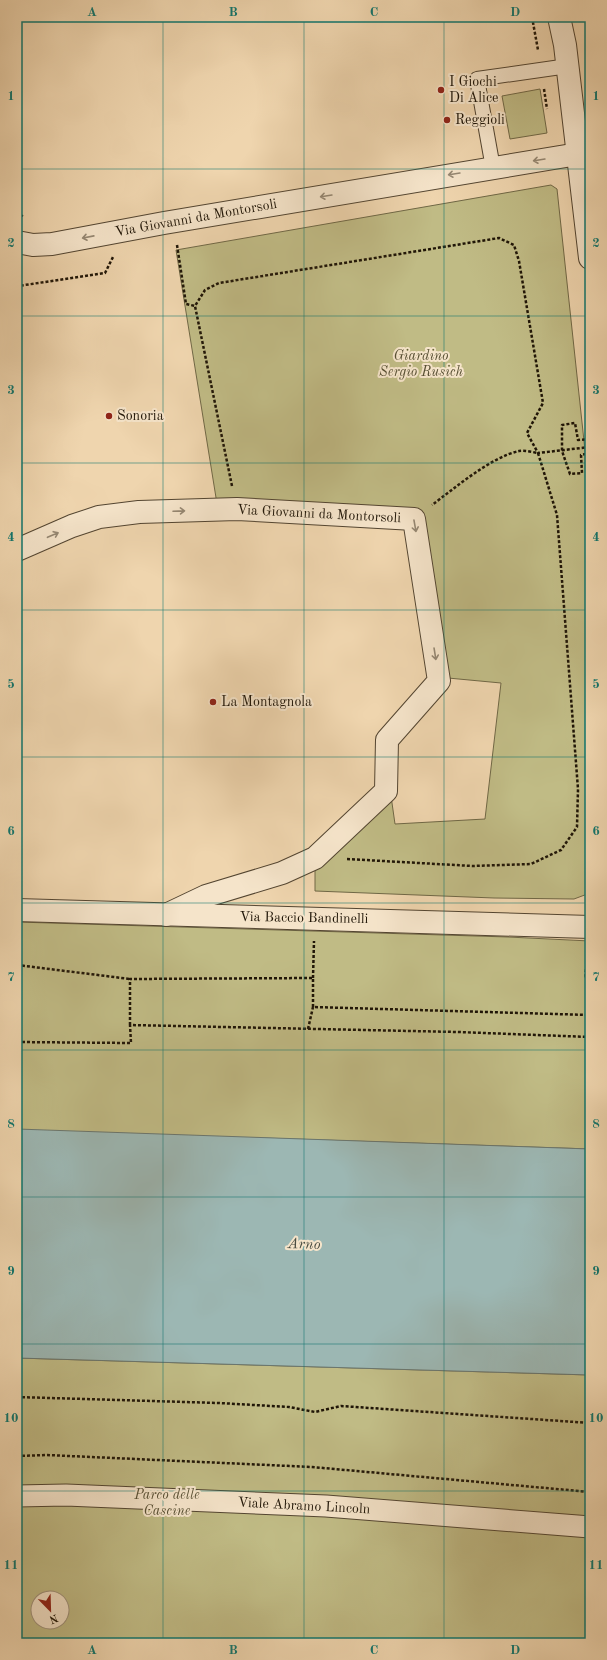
<svg xmlns="http://www.w3.org/2000/svg" width="607" height="1660" font-family="'Old Standard TT',serif">
<style>
.green{fill:#c0bb85;stroke:#706846;fill-rule:evenodd}
.water{fill:#9cb7b3;stroke:#6a766e}
.lines{fill:none;stroke-linecap:round;stroke-linejoin:round}
.service-casing{stroke:#534531;stroke-width:16}
.pedestrian-casing{stroke:#534531;stroke-width:23}
.minor-casing{stroke:#534531;stroke-width:24}
.tertiary-casing{stroke:#534531;stroke-width:24}
.path{stroke:#1f1507;stroke-width:2.5;stroke-dasharray:3 2;stroke-linecap:butt}
.service{stroke:#f5e4ca;stroke-width:14}
.pedestrian{stroke:#f5e4ca;stroke-width:21}
.minor{stroke:#f5e4ca;stroke-width:22}
.tertiary{stroke:#f5e4ca;stroke-width:22}
.oneway{stroke:#958772}
.grid{fill:none;stroke:#0f766e;stroke-width:1;stroke-opacity:0.55}
.poi-dot{fill:#8f2418;stroke:#f5e4ca;stroke-width:1.5}
.labels{text-anchor:middle;dominant-baseline:central;stroke-width:4;stroke-linejoin:round;paint-order:stroke}
.poi-label{font-size:14px;fill:#1f1507;stroke:#f5e4ca;text-anchor:start}
.street-label{font-size:14px;fill:#1f1507;stroke:#f5e4ca}
.park-label{font-size:14px;font-style:italic;fill:#574f33;stroke:#f5e4ca}
.water-label{font-size:15px;font-style:italic;fill:#4b4e43;stroke:#f5e4ca}
.neatline{fill:none;stroke:#0f766e;stroke-width:1.5}
.grid-label{font-size:13px;text-anchor:middle;font-weight:bold;fill:#0f766e}
</style>
<rect width="100%" height="100%" fill="#efd5ae"/>
<filter id="stains"><feTurbulence type="fractalNoise" baseFrequency=".005" numOctaves="4"/><feColorMatrix values="0 0 0 0 .2 0 0 0 0 .09 0 0 0 0 .02 0 0 0 .5 -.17"/></filter>
<radialGradient id="worn" r=".72"><stop offset=".6" stop-color="#630" stop-opacity="0"/><stop offset="1" stop-color="#630" stop-opacity=".3"/></radialGradient>
<path class="green" d="M540,89L547,133L510,139L502,96Z
M551,185L557,189L590,497V893L574,899L494,898L315,891V858L390,789L395,824L485,819L501,683L448,678L416,518L218,510L176,250Z
M17,922L508,937L590,941V1149L263,1138L17,1133Z
M17,1358L590,1375V1643H17ZM38,1598H62V1622H38Z"/>
<path class="water" d="M17,1129L590,1149V1375L17,1358Z"/>
<g class="lines">
<g class="service-casing">
<path id="service" d="M493,168L477,79L568,66"/>
</g>
<g class="pedestrian-casing">
<path id="pedestrian" d="M17,1496L66,1495L326,1506L590,1527"/>
</g>
<g class="minor-casing">
<path id="minor" d="M17,242L33,245L52,244L164,223L578,154
M17,550L72,526L99,517L139,512L237,509L414,519L439,681L387,740L386,791L315,858L282,873L206,896L166,915"/>
</g>
<g class="tertiary-casing">
<path id="tertiary" d="M559,17L565,45L590,258
M17,910L590,927"/>
</g>
<path class="path" d="M532,17L538,50
M544,89L547,109
M17,211L24,218
M177,245L186,304L195,306
M17,284L18,286L105,273L113,257
M590,439L578,440L575,423L562,425V451L570,474L582,473L581,455L590,453
M232,486L195,306L205,290L219,283L499,238L514,245L519,261L543,403L527,433L538,453L590,447
M347,859L473,866L531,864L561,850L577,827L578,789L557,515L538,453C532,452 524,450 519,451C491,457 455,488 432,505
M590,960C585,968 583,978 590,985
M17,965L130,979
M313,978L314,941
M130,1025V979L313,978V1007L590,1015
M308,1029L313,1007
M17,1042L131,1043L130,1025L458,1032L590,1037
M17,1397L219,1403L289,1407L315,1412L341,1406L590,1423
M17,1456L47,1455L312,1467L590,1492"/>
<use href="#service" class="service"/>
<use href="#pedestrian" class="pedestrian"/>
<use href="#minor" class="minor"/>
<use href="#tertiary" class="tertiary"/>
</g>
<defs><path id="oneway-shaft" d="M-6 0H5M1.5-3L5.5 0L1.5 3" fill="none" stroke-width="1.6" stroke-linecap="round" stroke-linejoin="round"/></defs>
<g class="oneway">
<use href="#oneway-shaft" transform="translate(539 160) rotate(171)"/>
<use href="#oneway-shaft" transform="translate(454 174) rotate(171)"/>
<use href="#oneway-shaft" transform="translate(326 196) rotate(171)"/>
<use href="#oneway-shaft" transform="translate(88 237) rotate(169)"/>
<use href="#oneway-shaft" transform="translate(179 511) rotate(-2)"/>
<use href="#oneway-shaft" transform="translate(415 526) rotate(80)"/>
<use href="#oneway-shaft" transform="translate(53 535) rotate(-23)"/>
<use href="#oneway-shaft" transform="translate(435 654) rotate(81)"/>
</g>
<path class="grid" d="M163,17V1643M304,17V1643M444,17V1643M17,169H590M17,316H590M17,463H590M17,610H590M17,757H590M17,903H590M17,1050H590M17,1197H590M17,1344H590M17,1491H590"/>
<g class="poi-dot">
<circle cx="441" cy="90" r="4"/>
<circle cx="447" cy="120" r="4"/>
<circle cx="109" cy="416" r="4"/>
<circle cx="213" cy="702" r="4"/>
</g>
<g class="labels">
<g class="poi-label">
<text x="449" y="82">I Giochi<tspan x="449" dy="16">Di Alice</tspan></text>
<text x="455" y="120">Reggioli</text>
<text x="117" y="416">Sonoria</text>
<text x="221" y="702">La Montagnola</text>
</g>
<g class="street-label">
<text transform="translate(196 218) rotate(-10)">Via Giovanni da Montorsoli</text>
<text transform="translate(319 514) rotate(3)">Via Giovanni da Montorsoli</text>
<text transform="translate(304 918) rotate(1)">Via Baccio Bandinelli</text>
<text transform="translate(304 1506) rotate(3)">Viale Abramo Lincoln</text>
</g>
<g class="park-label">
<text x="421" y="356">Giardino<tspan x="421" dy="16">Sergio Rusich</tspan></text>
<text x="167" y="1495">Parco delle<tspan x="167" dy="16">Cascine</tspan></text>
</g>
<g class="water-label">
<text transform="translate(304 1245) rotate(2)">Arno</text>
</g>
</g>
<rect width="607" height="1660" fill="none" stroke="#efd5ae" stroke-width="44"/>
<g transform="translate(50 1610) rotate(157)"><circle r="19" fill="#f5e4ca" stroke="#9f917c"/>
<path d="M0-3L7 15L0 10L-7 15Z" fill="#8f2418"/>
<text y="-6" font-size="11" font-weight="bold" text-anchor="middle" fill="#1f1507">N</text>
</g>
<rect x="22" y="22" width="563" height="1616" class="neatline"/>
<g class="grid-label">
<text x="92" y="16">A</text>
<text x="233" y="16">B</text>
<text x="374" y="16">C</text>
<text x="515" y="16">D</text>
<text x="11" y="100">1</text>
<text x="596" y="100">1</text>
<text x="11" y="247">2</text>
<text x="596" y="247">2</text>
<text x="11" y="394">3</text>
<text x="596" y="394">3</text>
<text x="11" y="541">4</text>
<text x="596" y="541">4</text>
<text x="11" y="688">5</text>
<text x="596" y="688">5</text>
<text x="11" y="835">6</text>
<text x="596" y="835">6</text>
<text x="11" y="981">7</text>
<text x="596" y="981">7</text>
<text x="11" y="1128">8</text>
<text x="596" y="1128">8</text>
<text x="11" y="1275">9</text>
<text x="596" y="1275">9</text>
<text x="11" y="1422">10</text>
<text x="596" y="1422">10</text>
<text x="11" y="1569">11</text>
<text x="596" y="1569">11</text>
<text x="92" y="1654">A</text>
<text x="233" y="1654">B</text>
<text x="374" y="1654">C</text>
<text x="515" y="1654">D</text>
</g>
<rect width="100%" height="100%" filter="url(#stains)"/>
<rect width="100%" height="100%" fill="url(#worn)"/>
</svg>
